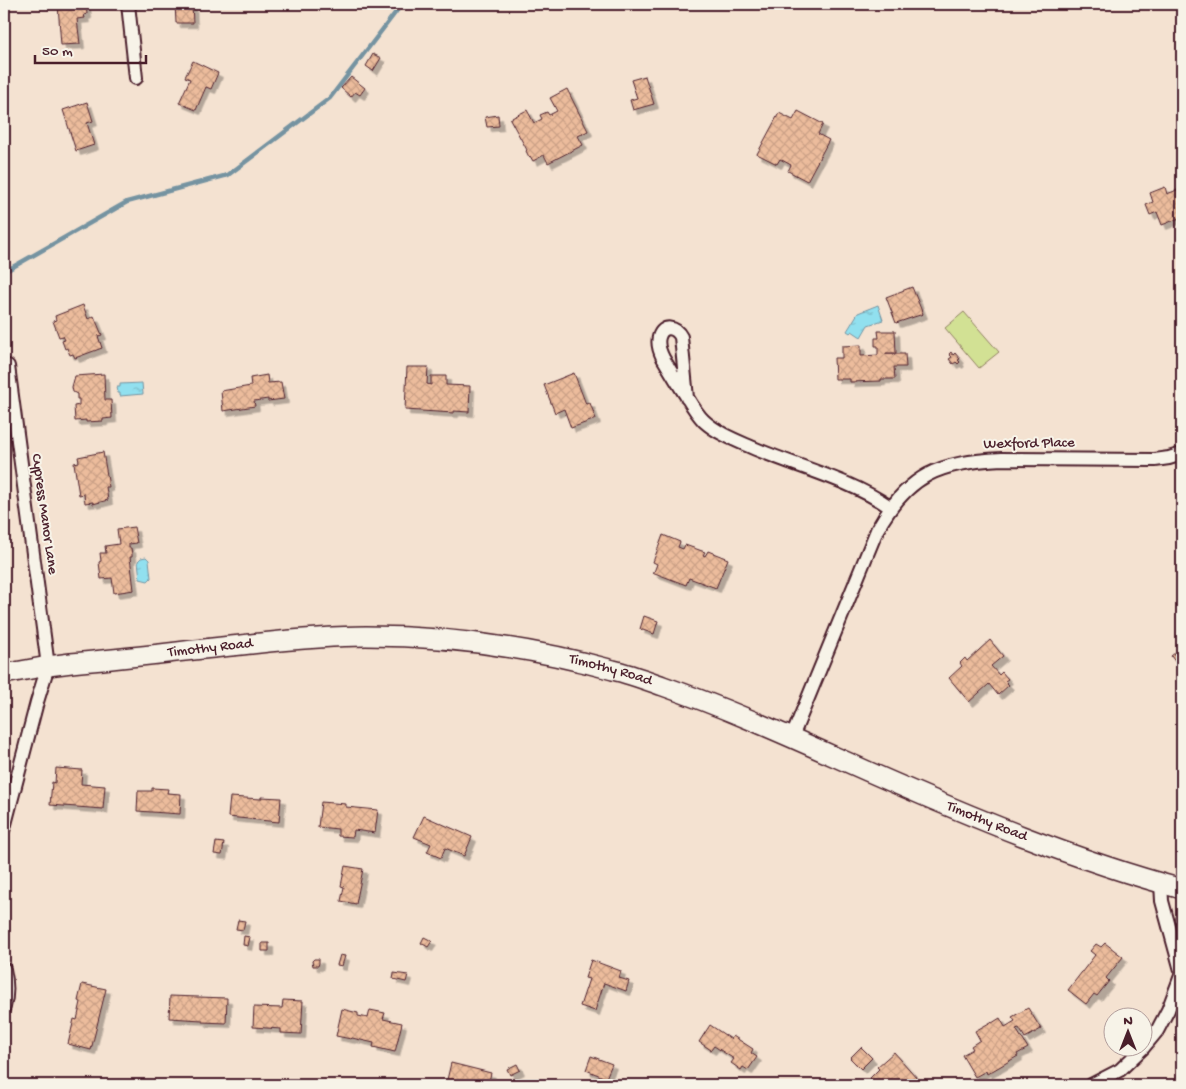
<svg xmlns="http://www.w3.org/2000/svg" width="1186" height="1089" font-family="'Gochi Hand',sans-serif">
<style>
.park{fill:#d2e194;stroke:#8e8060}
.water{fill:url(#water-ripples);stroke:#7593a1}
.lines{fill:none;stroke-linecap:round;stroke-linejoin:round}
.stream{stroke:#7593a1;stroke-width:4.5}
.building{fill:url(#building-cross-hatch);stroke:#4a1f2b;filter:url(#shadow)}
.street-casing{stroke:#4a1f2b;stroke-width:16}
.secondary-casing{stroke:#4a1f2b;stroke-width:22}
.street{stroke:#f7f3e8;stroke-width:12}
.secondary{stroke:#f7f3e8;stroke-width:19}
.labels{text-anchor:middle;dominant-baseline:central;stroke-width:4;stroke-linejoin:round;paint-order:stroke}
.street-label{font-size:15px;fill:#4a1f2b;stroke:#f7f3e8}
</style>
<defs>
<pattern id="water-ripples" width="26" height="14" patternUnits="userSpaceOnUse" patternTransform="scale(1.25)"><rect width="26" height="14" fill="#91e0ef"/><path d="M2 4q2-2 4 0t4 0M15 11q2-2 4 0t4 0" fill="none" stroke="#7fc0cd"/></pattern>
<pattern id="building-cross-hatch" width="8" height="8" patternUnits="userSpaceOnUse" patternTransform="scale(1.25)"><rect width="8" height="8" fill="#ecbc9c"/><path d="M0 0l8 8M0 8l8-8" fill="none" stroke="#cca187"/></pattern>
<filter id="shadow"><feDropShadow dx="4.5" dy="4.5" stdDeviation="0" flood-color="#0004"/></filter>
</defs>
<rect width="100%" height="100%" fill="#f4e2d1"/>
<filter id="ink" filterUnits="userSpaceOnUse"><feTurbulence type="fractalNoise" baseFrequency=".02" numOctaves="2"/><feDisplacementMap in="SourceGraphic" scale="10" xChannelSelector="R" yChannelSelector="G"/><feConvolveMatrix kernelMatrix="1 2 1 2 8 2 1 2 1" color-interpolation-filters="sRGB"/></filter>
<g filter="url(#ink)">
<path class="park" d="M964,312L999,352L979,368L945,328Z"/>
<path class="water" d="M878,305L883,320L868,325L861,337L852,331L850,333L847,331L858,313Z
M142,383L143,394L120,396V393H118L117,387H120V384Z
M146,557L149,560L151,578L148,581L140,579L138,561L141,558Z"/>
<g class="lines">
<path class="stream" d="M4,272L127,202L228,175L330,98L402,4"/>
</g>
<path class="building" d="M76,4H86L87,14L84,15L85,18L77,19L80,44L61,45L58,5Z
M175,4H192L193,23H176Z
M373,54L381,58L373,71L366,66Z
M193,61L218,73L211,89L206,87L196,110L179,103L190,79L185,77Z
M645,76L654,104L633,110L630,100L637,98L631,80Z
M351,77L365,88L360,95L355,92L351,97L341,88Z
M567,89L588,131L578,136L583,145L548,163L544,155L533,161L530,156L529,157L526,151L527,150L510,119L527,110L534,123L542,119L540,115L547,112L549,115L557,111L550,98Z
M87,102L93,121L87,123L94,145L76,151L63,110Z
M798,111L823,124L818,134L829,140L807,181L788,171L791,165L780,159L777,164L757,154L779,113L793,120Z
M498,115L499,126L487,127L485,117Z
M1165,187L1167,194L1182,188V217L1162,225L1157,212L1150,215L1146,205L1153,202L1150,193Z
M912,287L923,314L896,323L886,297Z
M83,305L88,319L94,316L102,335L98,336L102,348L75,358L73,354L70,355L67,348L65,349L62,341L65,340L63,336L59,337L53,321L56,320L55,316Z
M878,331H895L896,353H886V354H905L906,367H894L895,379H881V381L850,382V379H835L834,358H842V346L861,345V356L878,355V346H875V338H879Z
M951,352L953,355L955,353L960,359L958,360L960,362L958,364L956,362L953,364L949,359L952,357L949,354Z
M407,367H428L427,384L431,385V376H446V385L470,386L469,412L454,411V413L405,410Z
M574,373L586,404L590,403L596,419L571,428L564,409L555,413L544,385Z
M104,374L105,400H111L112,418L103,419V421L86,422V420L75,421L74,406L79,405V399H77V394L73,392L72,387L75,376Z
M267,375L268,383L281,382L284,399L268,401V399L254,401L255,406L223,411L221,391L251,386L250,378Z
M103,452L109,487H106L108,500L93,504V502L85,503L84,494L79,495L74,463L79,462L78,457Z
M134,527L137,543L129,544V548H131L132,554V557H130L134,590L114,593L112,578L101,579L99,562L101,561L100,553H106L105,546L119,544L117,529Z
M663,535L680,542L678,547L683,549L685,545L705,552L703,555L705,556L708,551L728,559L716,588L689,578L686,585L652,572H654L657,564L653,562Z
M644,616L658,621L654,634L640,629Z
M990,640L1003,656L991,666L999,675L1002,672L1008,679L1005,681L1009,685L998,695L989,684L969,702L949,678L962,666L960,663L965,658L967,661Z
M1182,644V671L1171,656L1181,648L1180,646Z
M56,768L82,770L81,784L105,786L103,809L50,805L52,782L55,783Z
M152,788L168,789L167,793L181,794L180,814L137,811L138,791H152Z
M230,797L261,799V797L281,798L279,822L228,817Z
M321,802L346,804V807L378,810L375,833L354,830L353,837L338,836V829L318,827Z
M424,816L472,837L464,856L445,848L441,858L427,852L431,844L414,837Z
M216,842L224,843L222,855L214,854Z
M345,866L363,869L356,904L341,901L344,887L341,886Z
M238,920L245,921L243,930L236,929Z
M244,936L250,937L248,946L243,945Z
M424,937L432,941L428,947L421,943Z
M262,943H269V951H262Z
M1105,943L1123,957L1106,978L1109,981L1097,996L1094,994L1086,1004L1068,990L1095,955L1090,951L1096,944L1101,947Z
M340,955L345,956L342,966L337,965Z
M314,959H319V963L318,966H313L312,961Z
M591,960L621,971L619,978L629,981L626,991L604,983L595,1011L580,1006L589,979L585,978Z
M394,974V973L408,975L406,982L393,979Z
M82,984L106,989L91,1050L68,1044L74,1019L77,1020L81,1002L78,1001Z
M170,996L227,998L226,1023L202,1022V1020L169,1018Z
M283,1000L303,1001L301,1034L281,1033V1029L253,1027L254,1007L282,1008Z
M1028,1008L1041,1029L1025,1038L1019,1028L1016,1029L1028,1048L1017,1054L1018,1056L987,1074L986,1071L975,1077L962,1055L973,1049L971,1046L980,1040L975,1031L991,1022L992,1023L1000,1018L1005,1027L1015,1021L1012,1017Z
M342,1009L358,1013V1016L368,1018L370,1010L385,1013L383,1019L402,1023L395,1052L373,1047L374,1043L352,1038L351,1039L336,1036Z
M710,1025L731,1039L733,1036L753,1049L751,1053L757,1057L748,1070L743,1067L741,1070L731,1063L734,1059L714,1046L711,1050L699,1042Z
M861,1047L872,1058L861,1069L850,1058Z
M894,1052L917,1078L909,1085H876L870,1078L879,1069L877,1067Z
M591,1056L612,1064L606,1078L586,1070Z
M451,1063L491,1073L488,1085H451L446,1084Z
M517,1064L520,1070L510,1075L507,1069Z"/>
<g class="lines">
<g class="street-casing">
<path id="street" d="M128,4L136,78
M687,398L681,337C676,327 663,324 659,337C657,344 660,352 663,358C670,370 677,382 685,394C691,404 696,413 704,421C717,433 735,440 751,447C797,467 849,479 890,507
M792,737L877,530C908,474 940,462 1002,459L1155,460L1169,458L1182,454
M4,828L37,702L48,666L8,366
M1161,883L1162,901L1182,974
M4,969C7,982 8,993 4,1007
M1091,1085L1120,1070L1143,1048L1157,1031L1168,1010L1182,973"/>
</g>
<g class="secondary-casing">
<g id="secondary">
<path id="s1" d="M4,674L48,666L71,663C131,658 190,650 250,644C289,640 327,636 366,636C449,636 533,648 613,670C630,674 646,680 663,686C732,710 799,741 867,771C969,816 1074,860 1182,889"/>
</g>
</g>
<use href="#street" class="street"/>
<use href="#secondary" class="secondary"/>
</g>
</g>
<g class="labels">
<g class="street-label">
<text transform="translate(1029 444) rotate(-1)">Wexford Place</text>
<text transform="translate(44 514) rotate(82)">Cypress Manor Lane</text>
<text stroke="none"><textPath href="#s1" startOffset="208">Timothy Road</textPath></text>
<text stroke="none"><textPath href="#s1" startOffset="612">Timothy Road</textPath></text>
<text stroke="none"><textPath href="#s1" startOffset="1018">Timothy Road</textPath></text>
</g>
</g>
<rect width="1186" height="1089" fill="none" stroke="#f7f3e8" stroke-width="20"/>
<rect x="10" y="10" width="1166" height="1069" fill="none" stroke="#4a1f2b" stroke-width="2" filter="url(#ink)"/>
<g transform="translate(1128 1032)"><circle r="24" fill="#f7f3e8" stroke="#b29e9c"/>
<path d="M0-4L9 19L0 12L-9 19Z" fill="#4a1f2b"/>
<text y="-8" font-size="14" font-weight="bold" text-anchor="middle" fill="#4a1f2b">N</text>
</g>
<path d="M35 55v8h111v-8" fill="none" stroke="#4a1f2b" stroke-width="2.5"/>
<text x="42" y="55" font-size="15" fill="#4a1f2b" stroke="#f7f3e8" stroke-width="4" paint-order="stroke">50 m</text>
</svg>
